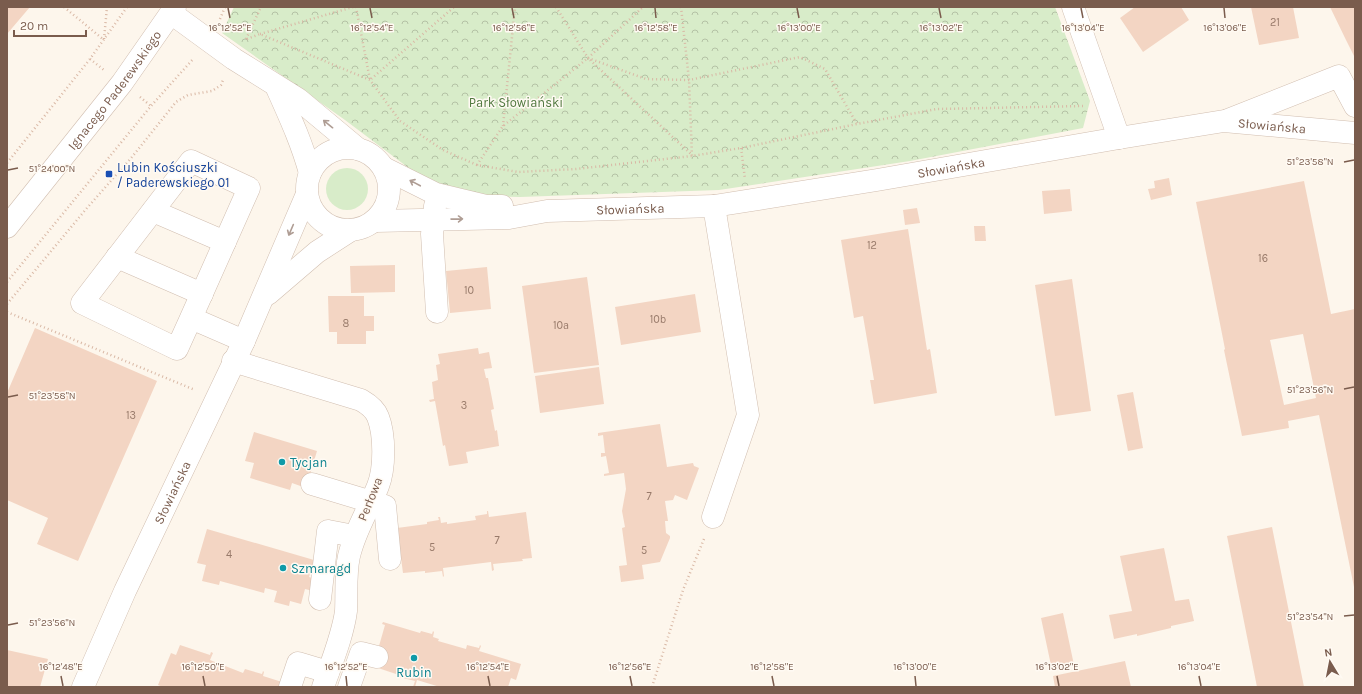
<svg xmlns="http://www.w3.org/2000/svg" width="1362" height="694" font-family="Karla,sans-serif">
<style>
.grass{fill:#d8ecc9}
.park{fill:url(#park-crowns)}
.building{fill:#f3d5c3;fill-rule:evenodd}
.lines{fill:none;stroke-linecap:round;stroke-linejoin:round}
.minor-casing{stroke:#d1beb0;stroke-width:23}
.path{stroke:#d9b8a5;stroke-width:2.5;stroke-dasharray:1 3;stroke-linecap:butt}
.minor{stroke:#fff;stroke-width:22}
.oneway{stroke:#af9d94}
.ticks{fill:none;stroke:#7a5c4d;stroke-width:1.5}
.transit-dot{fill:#1a4fb4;stroke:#fffaf3;stroke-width:1.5}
.culture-dot{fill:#0f9aa8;stroke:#fffaf3;stroke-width:1.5}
.labels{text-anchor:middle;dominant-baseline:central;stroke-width:3;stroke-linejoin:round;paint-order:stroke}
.number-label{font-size:11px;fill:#987a6a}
.street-label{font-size:13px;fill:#7a5c4d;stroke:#fffaf3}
.park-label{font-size:13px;fill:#537a41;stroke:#fffaf3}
.transit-label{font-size:13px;fill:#164399;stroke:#fffaf3;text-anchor:start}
.culture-label{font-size:13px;fill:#0d838f;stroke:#fffaf3;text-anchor:start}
.ticks-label{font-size:10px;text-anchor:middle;fill:#7a5c4d;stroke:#fffaf3;stroke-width:3;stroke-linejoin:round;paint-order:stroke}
</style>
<defs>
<pattern id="park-crowns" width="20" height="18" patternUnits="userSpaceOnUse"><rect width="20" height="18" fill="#d8ecc9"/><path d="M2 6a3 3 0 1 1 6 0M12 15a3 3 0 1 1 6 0" fill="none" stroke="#b4c2a5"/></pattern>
</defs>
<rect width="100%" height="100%" fill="#fdf6ec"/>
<path class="grass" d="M326 189a21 21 0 1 1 42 0a21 21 0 1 1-42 0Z"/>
<path class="park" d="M234,7H1055L1090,101L1083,128L910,161L719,190L520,197L482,196L446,187L418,175L345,120L222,33Z"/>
<path class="building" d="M7,7H30L7,34Z
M1135,7H1181L1189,20L1143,52L1120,18Z
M1251,7H1293L1299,38L1259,45Z
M1330,7H1355V58L1346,40Z
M1169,178L1172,195L1151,200L1148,189L1155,188L1154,181Z
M1304,181L1331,314L1355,309V592L1319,415L1288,421L1289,428L1242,436L1224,350L1225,349L1196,202ZM1303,334L1316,398L1284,405L1270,340Z
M1070,189L1072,211L1044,214L1042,191Z
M917,208L920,223L905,225L903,210Z
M974,226H985L986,241H975Z
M908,229L927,350L930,349L937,393L874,404L870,380H874L863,316L854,318L841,240Z
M395,265V292L351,293L350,266Z
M487,267L491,309L450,313L446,271Z
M587,277L599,365L534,373L522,286Z
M1072,279L1091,411L1055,416L1035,285Z
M695,294L701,332L621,345L615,307Z
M328,296H364V316H374V331H366V344H337V332H329Z
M35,328L157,381L78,561L37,544L48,518L7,500V393Z
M478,348L479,354L489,352L492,368L484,369L486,378H488L494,409L491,410L495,431L497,430L499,446L466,452L468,463L449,466L445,445L443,446L435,401L430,402L429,400L434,399L432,382L438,380L436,365L440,364L438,354Z
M599,367L604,404L540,413L535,376Z
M1133,392L1143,448L1128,451L1117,395Z
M660,424L667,467L693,463L694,466L699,468L687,500L675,495L673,500L665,501L668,521H665L666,533L670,536V538L660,562L642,565L644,579L621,582L619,566L627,565L622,528L625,527L622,511L626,489L624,473L604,476V474L609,473L606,456L601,457V453H605L603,435L598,436V433Z
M254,432L317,451L306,488L292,483L290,490L250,478L254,463L245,461Z
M487,511H488L489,517L526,512L532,558L522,559L523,561L493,564L494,570L492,571L491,562L443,568L444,576L443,577L442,571L425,573V571L403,573L397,528L427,524V522L439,520L438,517H440L441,523L447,522V524L476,520L475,516L487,514Z
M1272,527L1304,687H1257L1227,536Z
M207,529L314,560L309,577L316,579L313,591L305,589L301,604L290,601L289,606L274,602L277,591L265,588L264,593L220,581L219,585L202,581L206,565L197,563Z
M1164,548L1175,601L1189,599L1194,621L1171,626V628L1137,636V634L1114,639L1109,615L1132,611L1120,556Z
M1063,613L1074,665L1052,670L1041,618Z
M383,622L420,633L421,631L432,634L433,631L434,632L433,637L439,639L438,641L466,649L467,645L479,648L480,645L481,646L479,651L521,664L516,680L511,678L508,687H440L417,680L415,687H413L415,681L399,677V675L378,668L384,648L379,646L385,625L382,624Z
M180,645L210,655L211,652L213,653L210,660L243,673L245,669L262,674L263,671L264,672L263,676L282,682L280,687H163L158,685L171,653L176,655Z
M7,650L48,659L40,687H7Z
M1125,661L1131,687H1055L1053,676Z"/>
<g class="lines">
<g class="minor-casing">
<g id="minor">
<path d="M1073,7L1119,138"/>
<path d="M171,13L234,59L298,99L358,149"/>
<path d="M276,86C289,115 302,143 310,173"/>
<path d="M1228,120L1339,76L1355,106"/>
<circle cx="348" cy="189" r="41"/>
<path d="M384,168L436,194L486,206H502"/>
<path d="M435,206L432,234L437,312"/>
<path d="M153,211L225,242"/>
<path id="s1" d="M376,221L509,218L547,211L714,206L877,180L1119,138L1224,121L1355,133"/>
<path id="s2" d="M7,227L122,83L175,7"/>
<path d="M117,257L202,294"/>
<path d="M268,294L317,252L351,230"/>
<path d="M191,318L177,349L82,303L191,161L249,188L191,318L244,341"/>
<path d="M233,361L361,400C368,404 375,409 378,417C385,435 385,468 378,486C368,511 355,530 349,556C345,574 347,593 346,611C343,635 331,664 323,687"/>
<path d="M312,484L385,506L390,559"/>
<path d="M713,517L748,415L714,206"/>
<path d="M320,599L328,531L354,536"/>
<path id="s3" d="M83,687L125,591L244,341L307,194"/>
<path d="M290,687L298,663L328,672"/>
<path d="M349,687L361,653L377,657"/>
</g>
</g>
<path class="path" d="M64,7L104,40
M356,7L370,80L454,7
M556,7L588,58L646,79L689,80L800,57L825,69L857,124
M681,7L689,80L692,156
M220,19L225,7
M260,34L353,7
M104,39L107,7
M246,39L261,7
M247,39L260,34L370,80L400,121L443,150L477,165L518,172L576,169L692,156L741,148L857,124L937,109L1083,106
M90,59L104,70
M590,60L692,155
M140,97L151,106
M503,126L515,7
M741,148L745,179
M7,163L90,59L127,7
M477,165L503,126L588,58L643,7
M7,282L151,106L194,58
M7,304L87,208L132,157L176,102L188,95L212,91L221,85L223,80
M7,312L195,390
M652,687L683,590L704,539"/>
<use href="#minor" class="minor"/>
</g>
<defs><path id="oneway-shaft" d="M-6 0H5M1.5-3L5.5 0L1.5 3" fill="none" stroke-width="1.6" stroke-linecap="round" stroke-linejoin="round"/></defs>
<g class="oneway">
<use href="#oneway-shaft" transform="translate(328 124) rotate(-141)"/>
<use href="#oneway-shaft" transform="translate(415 183) rotate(-152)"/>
<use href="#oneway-shaft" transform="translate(457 219) rotate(-1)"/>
<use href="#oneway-shaft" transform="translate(291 230) rotate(113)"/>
</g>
<path class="ticks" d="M228,8L230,18M370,8L372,18M512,8L514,18M655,8L656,18M797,8L799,18M939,8L941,18M1081,8L1083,18M1224,8L1225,18M1344,162L1354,160M8,170L18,168M1344,389L1354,387M8,397L18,395M1344,616L1354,615M8,625L18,623M61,676L63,686M203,676L205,686M346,676L347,686M488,676L490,686M630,676L632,686M772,676L774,686M915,676L916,686M1057,676L1059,686M1199,676L1201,686"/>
<rect class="transit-dot" x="105" y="170" width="8" height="8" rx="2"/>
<g class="culture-dot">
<circle cx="282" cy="462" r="4"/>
<circle cx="283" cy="568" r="4"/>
<circle cx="414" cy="658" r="4"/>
</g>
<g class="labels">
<g class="number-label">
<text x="1275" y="22">21</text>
<text x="872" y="245">12</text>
<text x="1263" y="258">16</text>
<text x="469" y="290">10</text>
<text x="658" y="319">10b</text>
<text x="346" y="323">8</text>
<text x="561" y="325">10a</text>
<text x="464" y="405">3</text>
<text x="131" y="415">13</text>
<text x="649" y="496">7</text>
<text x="497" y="540">7</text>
<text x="432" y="547">5</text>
<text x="644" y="550">5</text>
<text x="229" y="554">4</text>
</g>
<g class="street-label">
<text stroke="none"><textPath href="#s2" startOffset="174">Ignacego Paderewskiego</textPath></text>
<text stroke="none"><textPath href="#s1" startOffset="904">Słowiańska</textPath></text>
<text stroke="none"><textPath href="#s1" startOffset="579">Słowiańska</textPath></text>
<text stroke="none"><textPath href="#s1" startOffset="255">Słowiańska</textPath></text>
<text stroke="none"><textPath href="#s3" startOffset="214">Słowiańska</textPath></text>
<text transform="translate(370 499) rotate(-68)">Perłowa</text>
</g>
<g class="park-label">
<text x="516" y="102">Park Słowiański</text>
</g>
<g class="transit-label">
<text x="117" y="167">Lubin Kościuszki<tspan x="117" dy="15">/ Paderewskiego 01</tspan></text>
</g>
<g class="culture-label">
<text x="290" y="462">Tycjan</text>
<text x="291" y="568">Szmaragd</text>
<text x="414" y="672" text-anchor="middle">Rubin</text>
</g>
</g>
<g class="ticks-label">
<text x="514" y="31">16°12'56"E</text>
<text x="656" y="31">16°12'58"E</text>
<text x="799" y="31">16°13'00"E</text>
<text x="941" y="31">16°13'02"E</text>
<text x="1083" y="31">16°13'04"E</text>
<text x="1225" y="31">16°13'06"E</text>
<text x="230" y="31">16°12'52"E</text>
<text x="372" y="31">16°12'54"E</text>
<text x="1310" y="165">51°23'58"N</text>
<text x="52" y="172">51°24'00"N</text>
<text x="1310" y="393">51°23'56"N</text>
<text x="52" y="399">51°23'58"N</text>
<text x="1310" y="620">51°23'54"N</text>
<text x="52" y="626">51°23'56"N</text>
<text x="61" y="670">16°12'48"E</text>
<text x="203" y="670">16°12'50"E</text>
<text x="346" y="670">16°12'52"E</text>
<text x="488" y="670">16°12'54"E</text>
<text x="630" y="670">16°12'56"E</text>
<text x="772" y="670">16°12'58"E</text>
<text x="915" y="670">16°13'00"E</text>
<text x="1057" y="670">16°13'02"E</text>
<text x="1199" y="670">16°13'04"E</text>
</g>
<rect width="1362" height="694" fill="none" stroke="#7a5c4d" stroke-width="16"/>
<g transform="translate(1330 662) rotate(350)" stroke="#fffaf3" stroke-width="3" paint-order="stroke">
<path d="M0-3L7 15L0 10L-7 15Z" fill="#7a5c4d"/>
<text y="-6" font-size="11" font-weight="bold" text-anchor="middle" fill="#7a5c4d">N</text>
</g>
<path d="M14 30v6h72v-6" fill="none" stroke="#7a5c4d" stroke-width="2"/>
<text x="20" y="30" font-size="12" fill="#7a5c4d" stroke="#fffaf3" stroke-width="3" paint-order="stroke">20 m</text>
</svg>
